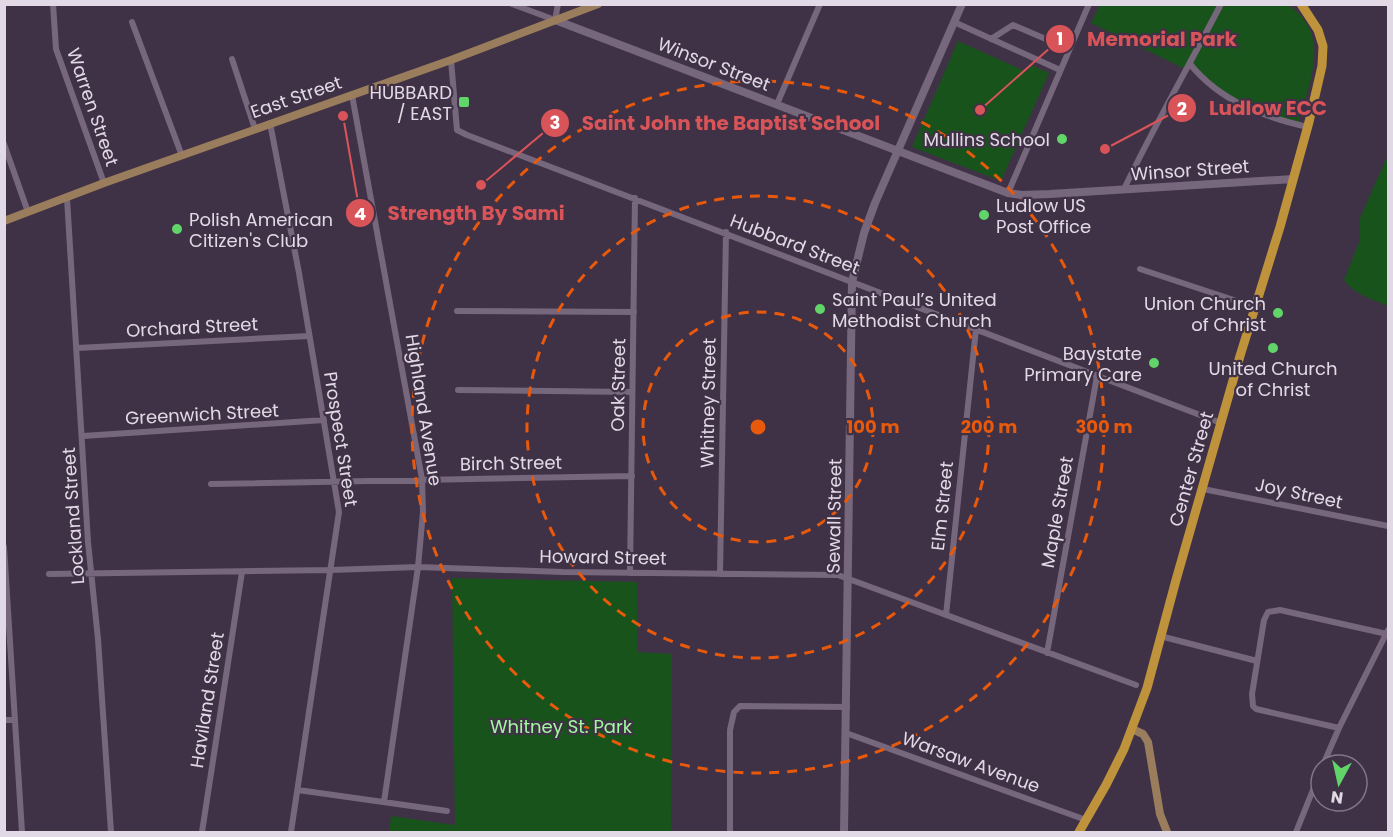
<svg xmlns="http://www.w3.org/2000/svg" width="1393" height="837" font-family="Poppins,sans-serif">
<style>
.park{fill:#19531c}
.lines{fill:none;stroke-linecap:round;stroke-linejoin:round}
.minor{stroke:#76677d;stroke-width:6}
.tertiary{stroke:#76677d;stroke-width:8}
.secondary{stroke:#9a7d5c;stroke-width:8}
.primary{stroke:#be933c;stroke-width:9}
.ring{fill:none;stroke:#e8590c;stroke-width:3;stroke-dasharray:10 8}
.poi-dot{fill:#61d46a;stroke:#403246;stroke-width:2}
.labels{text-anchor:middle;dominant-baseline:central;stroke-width:4.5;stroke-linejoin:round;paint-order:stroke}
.street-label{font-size:18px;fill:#e2d9e6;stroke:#403246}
.poi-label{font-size:18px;fill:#e2d9e6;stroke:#403246;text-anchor:end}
.park-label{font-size:18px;fill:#a2f7a1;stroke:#403246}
.centre{fill:#e8590c;stroke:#403246;stroke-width:3}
.ring-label{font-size:18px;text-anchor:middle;font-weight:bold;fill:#e8590c;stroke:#403246;stroke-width:4.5;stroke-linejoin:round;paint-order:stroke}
.leader{fill:none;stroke:#d95458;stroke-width:2}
.callout-dot{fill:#d95458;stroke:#403246;stroke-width:2}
.mark-label{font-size:18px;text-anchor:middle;font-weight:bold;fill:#fff}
.callout-label{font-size:20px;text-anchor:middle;font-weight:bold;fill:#d95458;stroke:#403246;stroke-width:4.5;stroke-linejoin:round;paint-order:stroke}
</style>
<rect width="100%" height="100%" fill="#403246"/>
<path class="park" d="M1100,5H1288C1333,35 1309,82 1298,125L1241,105L1211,86L1191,65L1187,70L1091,23Z
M958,41L1027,72L1031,65L1049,73L1001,181L912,147Z
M1386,159L1388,161V306C1372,299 1355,295 1344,280L1360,240V218Z
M452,578L637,582V652L672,654L671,832H389L391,816L455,825Z"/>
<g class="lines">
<path class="minor" d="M53,4L56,49L104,183
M512,4L555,20L558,4
M132,22L182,156
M954,22L1060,70
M991,39L1013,25L1069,49
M232,59L255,129
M451,60L457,130L467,135L1221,423
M1190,64C1220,101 1263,117 1308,127
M352,95L422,479L423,512L418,567L384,802
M777,104L820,4
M270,123L299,273L339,512L291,832
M4,144L28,212
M1124,189C1154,126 1189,66 1221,4
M1008,193L1089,4
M67,198L88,542L98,639L111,832
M1140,269L1255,307
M457,311L634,312
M77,348L309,336
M458,390L632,392
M83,436L324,420
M211,484L632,476
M1203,489L1388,526
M4,547L22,832
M630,573L635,198
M49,574L331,570L418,567L563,572L838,575L1136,685
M720,574L726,232
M946,615L976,329
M1160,636L1257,661
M1047,653L1097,376
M4,720H15
M1339,728L1256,709L1253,706L1252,694L1264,620L1268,612L1280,610L1387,634
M846,733L1086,820
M1323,765L1339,728L1388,630
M298,790L447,811
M202,832L242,572
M730,832V730L734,712L740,706L847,707
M1296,832L1321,770"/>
<path class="tertiary" d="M555,20L1008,193L1022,195L1050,194L1293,179
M844,832L852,282L864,233L875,203L962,4"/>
<path class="secondary" d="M4,221L104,183L451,60L598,4
M1132,729L1143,734L1148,742L1160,814L1167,832"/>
<path class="primary" d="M1079,832L1106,785L1124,749L1147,688L1176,580L1240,356L1280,227L1309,122L1322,66L1323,46L1318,30L1301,4"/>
</g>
<g class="ring">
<circle cx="758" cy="427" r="115"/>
<circle cx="758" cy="427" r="231"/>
<circle cx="758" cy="427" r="346"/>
</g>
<g class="poi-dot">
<rect x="458" y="96" width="12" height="12" rx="3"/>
<circle cx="1062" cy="139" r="6"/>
<circle cx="984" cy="215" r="6"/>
<circle cx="177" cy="229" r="6"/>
<circle cx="820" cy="309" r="6"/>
<circle cx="1278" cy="313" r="6"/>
<circle cx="1273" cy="348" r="6"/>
<circle cx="1154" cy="363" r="6"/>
</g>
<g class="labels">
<g class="street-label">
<text transform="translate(714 64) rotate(21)">Winsor Street</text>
<text transform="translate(296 97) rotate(-19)">East Street</text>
<text transform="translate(93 107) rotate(71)">Warren Street</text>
<text transform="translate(1190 170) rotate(-4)">Winsor Street</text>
<text transform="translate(795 244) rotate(21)">Hubbard Street</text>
<text transform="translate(192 327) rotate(-3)">Orchard Street</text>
<text transform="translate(618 385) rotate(-89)">Oak Street</text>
<text transform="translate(708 403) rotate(-89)">Whitney Street</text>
<text transform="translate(424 410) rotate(81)">Highland Avenue</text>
<text transform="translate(202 414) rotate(-3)">Greenwich Street</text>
<text transform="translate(341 439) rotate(81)">Prospect Street</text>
<text transform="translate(511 463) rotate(-1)">Birch Street</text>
<text transform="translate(1191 469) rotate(-74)">Center Street</text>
<text transform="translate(1299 493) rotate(12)">Joy Street</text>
<text transform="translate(942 506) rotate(-84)">Elm Street</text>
<text transform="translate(1057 512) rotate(-80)">Maple Street</text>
<text transform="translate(73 516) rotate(-94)">Lockland Street</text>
<text transform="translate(834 516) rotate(-89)">Sewall Street</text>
<text transform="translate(603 557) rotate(1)">Howard Street</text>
<text transform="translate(207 700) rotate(-81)">Haviland Street</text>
<text transform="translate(971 762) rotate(20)">Warsaw Avenue</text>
</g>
<g class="poi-label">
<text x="452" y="92">HUBBARD<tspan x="452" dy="21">/ EAST</tspan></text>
<text x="1050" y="139">Mullins School</text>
<text x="996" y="205" text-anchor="start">Ludlow US<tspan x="996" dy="21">Post Office</tspan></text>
<text x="189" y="219" text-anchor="start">Polish American<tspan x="189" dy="21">Citizen's Club</tspan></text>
<text x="832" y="299" text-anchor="start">Saint Paul’s United<tspan x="832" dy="21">Methodist Church</tspan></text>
<text x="1266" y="303">Union Church<tspan x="1266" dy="21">of Christ</tspan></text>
<text x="1142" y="353">Baystate<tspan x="1142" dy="21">Primary Care</tspan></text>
<text x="1273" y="368" text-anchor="middle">United Church<tspan x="1273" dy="21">of Christ</tspan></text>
</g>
<g class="park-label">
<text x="561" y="726">Whitney St. Park</text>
</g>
</g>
<circle cx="758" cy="427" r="9" class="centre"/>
<g class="ring-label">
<text x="873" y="433">100 m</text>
<text x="989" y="433">200 m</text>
<text x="1104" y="433">300 m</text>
</g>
<path class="leader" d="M980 110L1060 39M1105 149L1182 108M481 185L555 123M343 116L360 213"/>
<g class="callout-dot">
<circle cx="980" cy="110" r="6"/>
<circle cx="1105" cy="149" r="6"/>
<circle cx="481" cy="185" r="6"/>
<circle cx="343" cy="116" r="6"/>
<circle cx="1060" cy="39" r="15"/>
<circle cx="1182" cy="108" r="15"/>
<circle cx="555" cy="123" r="15"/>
<circle cx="360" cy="213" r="15"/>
</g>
<g class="mark-label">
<text x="1060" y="45">1</text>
<text x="1182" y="115">2</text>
<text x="555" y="129">3</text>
<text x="360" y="220">4</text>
</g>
<g class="callout-label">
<text x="1162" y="46">Memorial Park</text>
<text x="1268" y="115">Ludlow ECC</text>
<text x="731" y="130">Saint John the Baptist School</text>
<text x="476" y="220">Strength By Sami</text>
</g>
<rect width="1393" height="837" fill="none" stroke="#e2d9e6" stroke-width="12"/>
<g transform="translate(1339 783) rotate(188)"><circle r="28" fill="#403246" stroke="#817586" stroke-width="1.5"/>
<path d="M0-4.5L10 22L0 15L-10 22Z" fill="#61d46a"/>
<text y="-9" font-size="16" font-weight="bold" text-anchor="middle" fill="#e2d9e6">N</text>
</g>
</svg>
